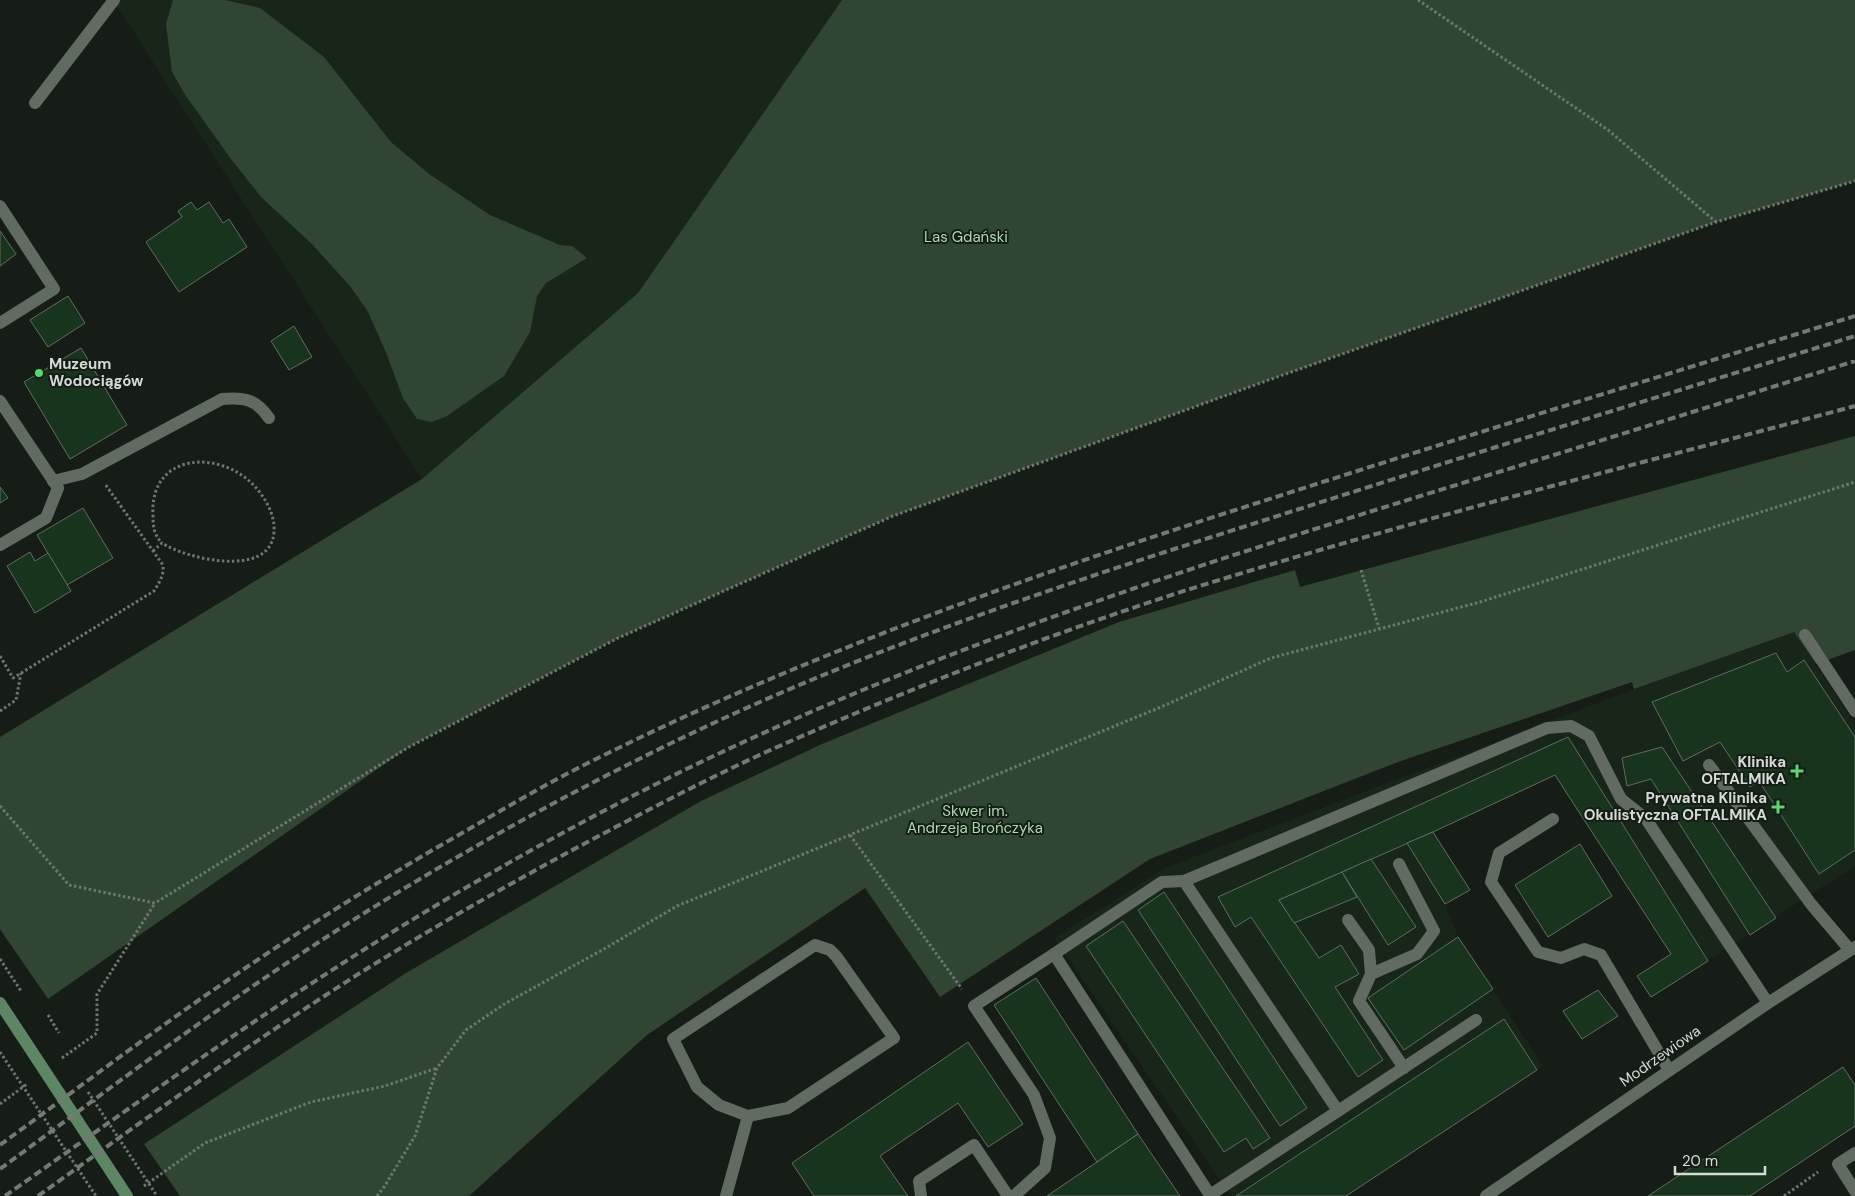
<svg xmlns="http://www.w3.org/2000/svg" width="1855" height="1196" viewBox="0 0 1855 1196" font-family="'DM Sans',sans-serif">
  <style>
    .built { fill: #182519 }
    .green { fill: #314632 }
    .building { fill: #19341c; stroke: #626c63 }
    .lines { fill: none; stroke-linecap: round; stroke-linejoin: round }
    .path { stroke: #6f7670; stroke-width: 3; stroke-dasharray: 2.5 2.5; stroke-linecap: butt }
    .service { stroke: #616b62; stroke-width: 12 }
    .tertiary { stroke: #616b62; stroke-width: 12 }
    .secondary { stroke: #5e8664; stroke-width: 12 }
    .rail { stroke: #737a74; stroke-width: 4; stroke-dasharray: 8 4; stroke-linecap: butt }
    .poi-dot { fill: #5bd56e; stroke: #151d16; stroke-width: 2 }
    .labels { text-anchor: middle; stroke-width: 4; stroke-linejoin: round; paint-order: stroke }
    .park-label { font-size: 15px; fill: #a9dcad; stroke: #151d16 }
    .poi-label { font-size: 15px; font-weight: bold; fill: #d5dbd5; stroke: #151d16; text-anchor: end }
    .street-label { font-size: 15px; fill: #d5dbd5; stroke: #151d16 }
  </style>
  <rect width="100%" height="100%" fill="#151d16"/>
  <g class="built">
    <path d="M 113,0 L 842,0 L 638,293 L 422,479 Z"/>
    <path d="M 1794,632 L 1855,724 L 1855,866 L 1651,997 L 1637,976 L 1671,954 L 1555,775 L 1408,843 L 1445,904 L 1458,937 L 1543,1066 L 1346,1196 L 1231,1196 L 1054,938 L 1167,867 L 1634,689 Z"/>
  </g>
  <g class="green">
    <path d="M 173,0 L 225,0 L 260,8 L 324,57 L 391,142 L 429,174 L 490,215 L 560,245 L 572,246 L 587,258 L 546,283 L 537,296 L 530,332 L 504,376 L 447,416 L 432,422 L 417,419 L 403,398 L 385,350 L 367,310 L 350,286 L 311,243 L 262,198 L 231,159 L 186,96 L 172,72 L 166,24 Z"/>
    <path d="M 842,0 L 1855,0 L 1855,181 L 1716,222 L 1266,381 L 893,516 L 618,638 L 409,747 L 48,999 L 0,929 L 0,737 L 422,479 L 638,293 Z"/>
    <path d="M 1855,436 L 1855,650 L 1816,664 L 1794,632 L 1634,689 L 1632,682 L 1398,762 L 1150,859 L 940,997 L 865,888 L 647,1035 L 469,1196 L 180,1196 L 144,1144 L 406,973 L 701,801 L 822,744 L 1119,622 L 1295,570 L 1300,587 Z"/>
  </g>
  <g class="building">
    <path d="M 191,202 L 197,210 L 209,202 L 223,223 L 229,219 L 247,247 L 179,292 L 146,242 L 182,217 L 178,211 Z"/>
    <path d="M 0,231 L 16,254 L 0,266 Z"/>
    <path d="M 68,296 L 85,323 L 48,347 L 30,320 Z"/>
    <path d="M 294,326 L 312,357 L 289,370 L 271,341 Z"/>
    <path d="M 81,348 L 127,425 L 70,459 L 24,382 Z"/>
    <path d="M 0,487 L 8,498 L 0,503 Z"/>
    <path d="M 83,508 L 113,558 L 67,585 L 37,535 Z"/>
    <path d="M 30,552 L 35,561 L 48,553 L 71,591 L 35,613 L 7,566 Z"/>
    <path d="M 1776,653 L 1787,672 L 1804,660 L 1855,737 L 1855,850 L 1819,874 L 1759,781 L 1750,787 L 1720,742 L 1683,761 L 1652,702 Z"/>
    <path d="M 1568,737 L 1708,961 L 1651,997 L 1637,976 L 1671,954 L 1555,775 L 1433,832 L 1279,900 L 1319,958 L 1341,945 L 1359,974 L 1335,987 L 1383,1060 L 1358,1077 L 1251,917 L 1235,927 L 1218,897 Z"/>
    <path d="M 1662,747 L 1776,918 L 1750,935 L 1651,779 L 1627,786 L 1622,758 Z"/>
    <path d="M 1433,832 L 1470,890 L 1445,904 L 1407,843 Z"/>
    <path d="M 1580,844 L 1612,896 L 1548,937 L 1515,885 Z"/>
    <path d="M 1371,859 L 1416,927 L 1388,945 L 1342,872 Z"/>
    <path d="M 1342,872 L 1357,897 L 1294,923 L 1279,900 Z"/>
    <path d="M 1164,892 L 1307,1108 L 1280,1126 L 1138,910 Z"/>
    <path d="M 1123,921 L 1270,1138 L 1253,1149 L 1246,1138 L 1224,1152 L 1086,946 Z"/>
    <path d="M 1458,937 L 1493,989 L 1404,1050 L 1368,998 Z"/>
    <path d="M 1036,978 L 1138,1134 L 1097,1162 L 994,1005 Z"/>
    <path d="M 1598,990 L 1618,1016 L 1582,1039 L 1563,1011 Z"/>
    <path d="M 1504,1019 L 1537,1070 L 1346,1196 L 1236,1196 Z"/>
    <path d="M 968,1042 L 1023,1124 L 988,1147 L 958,1103 L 880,1156 L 908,1196 L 814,1196 L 792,1163 Z"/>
    <path d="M 1843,1067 L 1855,1085 L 1855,1126 L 1750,1196 L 1648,1196 Z"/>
    <path d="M 1138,1134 L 1180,1196 L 1047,1196 L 1097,1162 Z"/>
  </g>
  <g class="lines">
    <g class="path">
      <path d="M 1418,0 L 1608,130 L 1716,222"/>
      <path d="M 153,551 L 162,543 C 186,559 271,579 274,532 C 275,518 269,505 261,494 C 229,448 149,449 153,515 C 153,527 154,535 162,543"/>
      <path d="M 1361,570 L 1379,628"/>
      <path d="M 0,656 L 13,678 L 154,591 C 159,583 164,576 163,565 L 105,484"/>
      <path d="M 0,711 L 16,700 L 21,673"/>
      <path d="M 0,806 L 69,885 L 155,903 L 409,747 L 618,638 L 893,516 L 1266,381 L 1716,222 L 1855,181"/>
      <path d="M 850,835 L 962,989"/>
      <path d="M 0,959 L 21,991"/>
      <path d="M 48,1015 L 59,1033"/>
      <path d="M 0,1052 L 96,1196"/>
      <path d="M 62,1058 L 97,1033 L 97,994 L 155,903"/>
      <path d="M 88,1092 L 157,1196"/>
      <path d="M 0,1104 L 27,1084"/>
      <path d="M 144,1186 L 205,1143 L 311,1102 L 385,1086 L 437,1068"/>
      <path d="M 377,1196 L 384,1187 L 415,1136 L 437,1068 L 466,1030 L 506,1003 L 604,949 L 677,906 L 1161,707 L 1271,658 L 1480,602 L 1855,482"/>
      <path d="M 1784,1196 L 1818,1172"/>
    </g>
    <g class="service">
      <path d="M 35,103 L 114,0"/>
      <path d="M 0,206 L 54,289 L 0,323"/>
      <path d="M 0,401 L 58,488 L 46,518 L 0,545"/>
      <path d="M 53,481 L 82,474 L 222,399 C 244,397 256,399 269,418"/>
      <path d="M 1805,635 L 1855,711"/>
      <path d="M 1709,765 L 1811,904 L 1850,950"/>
      <path d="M 1553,819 L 1499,853 L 1491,882 L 1538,952 L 1561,958 L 1584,949 L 1601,955 L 1669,1070"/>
      <path d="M 1399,864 L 1434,931 L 1417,954 L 1371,974 L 1359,1001 L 1404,1068"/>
      <path d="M 1184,881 L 1162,882 L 1054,954 L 1210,1195"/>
      <path d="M 1348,920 L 1369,950 L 1371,974"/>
      <path d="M 815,945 L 830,950 L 836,956 L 894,1038 L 788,1108 L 748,1116 L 719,1105 L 697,1087 L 673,1039 Z"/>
      <path d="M 1476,1020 L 1338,1111 L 1184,881 L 1547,728 L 1571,726 L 1589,736 L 1621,799 L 1646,819 L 1768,1003"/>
      <path d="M 1855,1153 L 1838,1164 L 1855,1191"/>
      <path d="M 726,1196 L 748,1116"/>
      <path d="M 921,1196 L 919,1181 L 974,1145 L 1008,1196"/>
      <path d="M 1014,1196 L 1045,1168 L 1050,1138 L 1034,1095 L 974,1006 L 1054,954"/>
      <path d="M 1211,1196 L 1210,1195 L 1338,1111"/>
    </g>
    <path class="tertiary" d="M 1486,1196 L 1768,1003 L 1855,947"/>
    <path class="secondary" d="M 0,1003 L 127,1196"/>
    <g class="rail">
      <path d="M 0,1145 C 66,1097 132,1047 199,1000 C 286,939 376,882 469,829 C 507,807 546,784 586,764 C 807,653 1040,572 1276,497 C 1468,435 1662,376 1855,316"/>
      <path d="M 0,1169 C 97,1098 193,1025 293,959 C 424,872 563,794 705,727 C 886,642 1076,580 1265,520 C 1461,457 1658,397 1855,336"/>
      <path d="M 5,1196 C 117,1117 228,1037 343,963 C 473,880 608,804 748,740 C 988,630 1241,551 1492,474 C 1613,437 1734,399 1855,361"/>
      <path d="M 38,1196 C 144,1120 250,1043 360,973 C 448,918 539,867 631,819 C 675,796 720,773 766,752 C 903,691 1044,636 1187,590 C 1407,521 1632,466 1855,406"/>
    </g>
  </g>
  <g class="poi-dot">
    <circle cx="39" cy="373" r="5"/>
    <path d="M1794.5 763.5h5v5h5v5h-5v5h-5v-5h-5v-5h5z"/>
    <path d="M1775.5 799.5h5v5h5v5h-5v5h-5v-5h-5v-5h5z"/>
  </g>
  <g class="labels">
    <g class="park-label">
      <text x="966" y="242">Las Gdański</text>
      <text x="975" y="816">Skwer im.<tspan x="975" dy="17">Andrzeja Brończyka</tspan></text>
    </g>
    <g class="poi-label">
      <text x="49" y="369" text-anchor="start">Muzeum<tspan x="49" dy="17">Wodociągów</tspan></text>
      <text x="1786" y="767">Klinika<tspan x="1786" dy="17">OFTALMIKA</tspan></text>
      <text x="1767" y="803">Prywatna Klinika<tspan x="1767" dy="17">Okulistyczna OFTALMIKA</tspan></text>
    </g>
    <g class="street-label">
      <text transform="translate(1660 1056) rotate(-35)" y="5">Modrzewiowa</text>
    </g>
  </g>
  <path d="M1675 1166v8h90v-8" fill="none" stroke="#d5dbd5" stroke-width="2.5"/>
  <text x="1682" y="1166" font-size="15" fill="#d5dbd5" stroke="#151d16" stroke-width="4" paint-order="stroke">20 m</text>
</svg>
